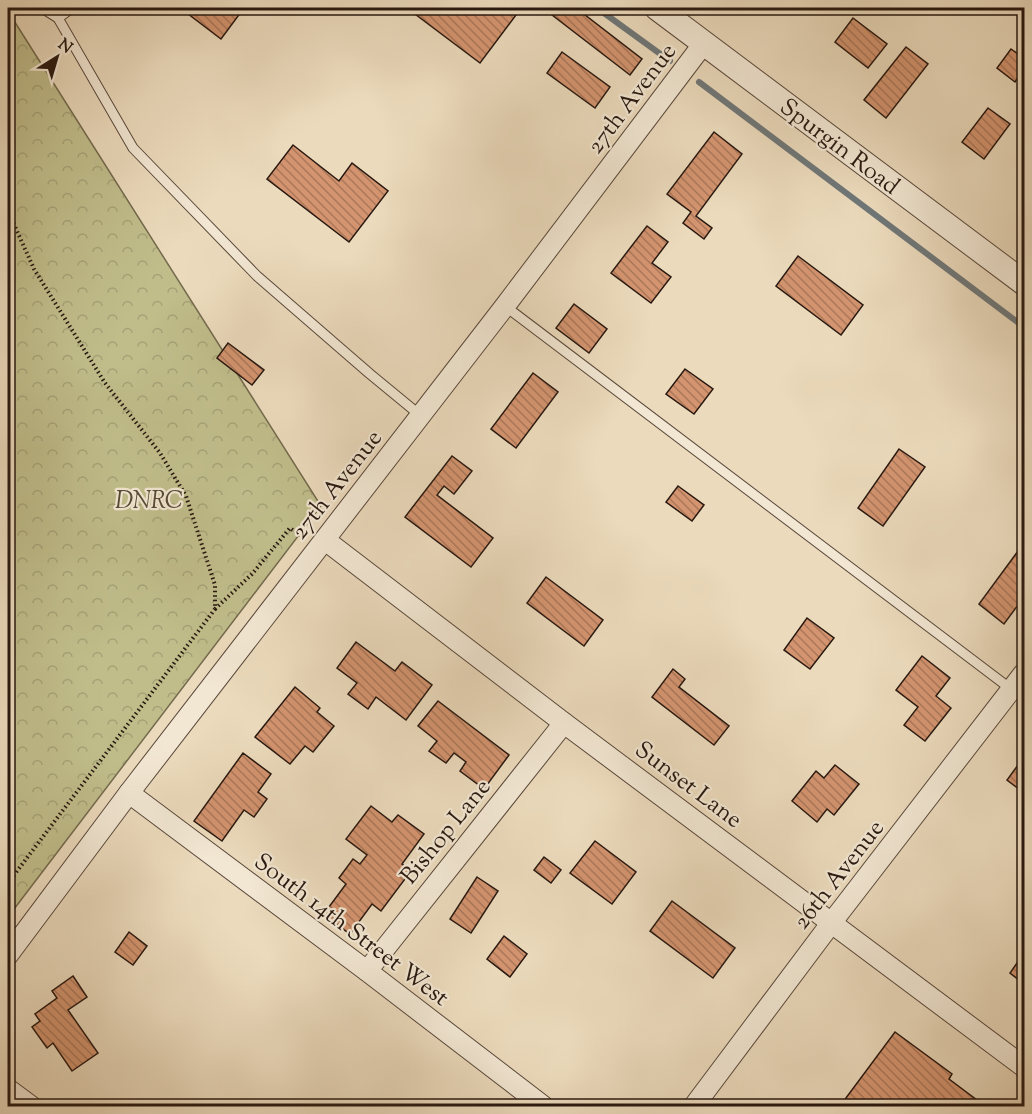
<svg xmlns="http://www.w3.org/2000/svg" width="1032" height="1114" viewBox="0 0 1032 1114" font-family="'Sorts Mill Goudy',serif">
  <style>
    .park { fill: url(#park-crowns); stroke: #746a4e; stroke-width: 1.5 }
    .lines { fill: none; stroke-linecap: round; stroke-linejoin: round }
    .stream { stroke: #6f7778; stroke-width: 6 }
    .building { fill: url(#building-back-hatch); stroke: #281810; stroke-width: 1.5 }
    .service-casing { stroke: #59483b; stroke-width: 11 }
    .minor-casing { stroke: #59483b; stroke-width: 22 }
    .tertiary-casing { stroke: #59483b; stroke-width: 26 }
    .path { stroke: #281810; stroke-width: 4; stroke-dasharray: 1.5 3; stroke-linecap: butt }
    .service { stroke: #f2e7d3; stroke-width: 9 }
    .minor { stroke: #f2e7d3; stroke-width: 20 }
    .tertiary { stroke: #f2e7d3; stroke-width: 24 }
    .labels { text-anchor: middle; stroke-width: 4.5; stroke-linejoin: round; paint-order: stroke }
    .street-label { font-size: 24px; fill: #281810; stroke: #f2e7d3 }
    .park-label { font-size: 24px; font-style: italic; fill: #564a35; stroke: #f2e7d3 }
  </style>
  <defs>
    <pattern id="park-crowns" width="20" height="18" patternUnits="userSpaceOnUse" patternTransform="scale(1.5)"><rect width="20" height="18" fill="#c0bd8b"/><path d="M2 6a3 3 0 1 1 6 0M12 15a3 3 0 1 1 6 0" fill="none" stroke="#a5a277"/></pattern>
    <pattern id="building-back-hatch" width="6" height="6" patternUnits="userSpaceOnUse" patternTransform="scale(1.5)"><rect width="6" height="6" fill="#d3946f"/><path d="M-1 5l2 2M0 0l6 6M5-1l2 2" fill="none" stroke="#ab785a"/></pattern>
  </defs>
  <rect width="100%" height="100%" fill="#ebdabc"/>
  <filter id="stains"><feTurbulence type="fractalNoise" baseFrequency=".00333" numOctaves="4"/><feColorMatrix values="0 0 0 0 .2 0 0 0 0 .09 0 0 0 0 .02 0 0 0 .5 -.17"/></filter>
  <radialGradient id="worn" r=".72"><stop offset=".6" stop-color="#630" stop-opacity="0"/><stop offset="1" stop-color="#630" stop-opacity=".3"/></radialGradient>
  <path class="park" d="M 11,16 L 321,506 L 8,917 L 8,18 Z"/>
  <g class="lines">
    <g class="stream">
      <path d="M 597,8 L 670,61"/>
      <path d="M 699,82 L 1024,327"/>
    </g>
  </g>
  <g class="building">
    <path d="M 191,8 L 244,8 L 221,39 L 187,13 Z"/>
    <path d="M 407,8 L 506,8 L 516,15 L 480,63 Z"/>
    <path d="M 543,8 L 576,8 L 642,59 L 630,75 Z"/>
    <path d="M 853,18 L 887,44 L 868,68 L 835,42 Z"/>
    <path d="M 906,47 L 928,64 L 886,118 L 864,100 Z"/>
    <path d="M 1011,49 L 1024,58 L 1024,69 L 1015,82 L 997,68 Z"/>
    <path d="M 562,52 L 610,87 L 595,108 L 547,73 Z"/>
    <path d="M 988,108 L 1010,124 L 984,159 L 962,142 Z"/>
    <path d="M 714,132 L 742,154 L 696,216 L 712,228 L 704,239 L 683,223 L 691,212 L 667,194 Z"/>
    <path d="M 293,145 L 339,181 L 352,163 L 388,191 L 349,242 L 267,179 Z"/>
    <path d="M 647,226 L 668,242 L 652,263 L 671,277 L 651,303 L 611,273 Z"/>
    <path d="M 798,256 L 863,305 L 841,335 L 776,286 Z"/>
    <path d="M 574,304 L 607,329 L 589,353 L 556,328 Z"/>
    <path d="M 228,343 L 264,370 L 252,385 L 217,358 Z"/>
    <path d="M 685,369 L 713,389 L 694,414 L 666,394 Z"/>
    <path d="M 533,373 L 558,392 L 516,448 L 491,429 Z"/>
    <path d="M 899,449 L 925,467 L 883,526 L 858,508 Z"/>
    <path d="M 452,456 L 472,471 L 454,494 L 444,486 L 437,495 L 493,538 L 471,567 L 405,517 Z"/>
    <path d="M 678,486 L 704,505 L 692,521 L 666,502 Z"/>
    <path d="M 1024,543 L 1024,597 L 1004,624 L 979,604 Z"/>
    <path d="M 546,577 L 603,620 L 584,646 L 527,603 Z"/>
    <path d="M 807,618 L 834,638 L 810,669 L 784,650 Z"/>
    <path d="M 356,642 L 395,671 L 402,662 L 432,685 L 406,720 L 376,697 L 368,709 L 348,694 L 357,683 L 337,668 Z"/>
    <path d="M 922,656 L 950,678 L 936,696 L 951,708 L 925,741 L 904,725 L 918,707 L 896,690 Z"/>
    <path d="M 673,669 L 685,679 L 679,687 L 729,726 L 714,745 L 652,697 Z"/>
    <path d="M 295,687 L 320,708 L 317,712 L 334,726 L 313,752 L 305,746 L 290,764 L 255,737 Z"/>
    <path d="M 438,701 L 509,755 L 484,789 L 460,771 L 466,762 L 454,753 L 446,763 L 429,751 L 437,741 L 418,726 Z"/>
    <path d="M 243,753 L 271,774 L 258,792 L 267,799 L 254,817 L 244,810 L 222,841 L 194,821 Z"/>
    <path d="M 1024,757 L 1024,793 L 1007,780 Z"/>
    <path d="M 835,765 L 859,784 L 834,815 L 827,809 L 817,822 L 792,801 L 816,771 L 824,778 Z"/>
    <path d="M 371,806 L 392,822 L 398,815 L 424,834 L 402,864 L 411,871 L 381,911 L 372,904 L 350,934 L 323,915 L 346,884 L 339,878 L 353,859 L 360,864 L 367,855 L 346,839 Z"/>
    <path d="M 595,841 L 636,872 L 612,904 L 570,873 Z"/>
    <path d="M 544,857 L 561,870 L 551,883 L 534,870 Z"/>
    <path d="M 477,877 L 498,891 L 471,933 L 450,919 Z"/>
    <path d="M 672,901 L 735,948 L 713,978 L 650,931 Z"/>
    <path d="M 129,932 L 147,946 L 133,965 L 115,952 Z"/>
    <path d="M 504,936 L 527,954 L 510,977 L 487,959 Z"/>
    <path d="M 1024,953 L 1024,984 L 1010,973 Z"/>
    <path d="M 73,976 L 87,997 L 68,1010 L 98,1053 L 72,1071 L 53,1043 L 47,1048 L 32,1027 L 40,1021 L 35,1014 L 57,998 L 52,991 Z"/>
    <path d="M 895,1032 L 952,1074 L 949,1079 L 985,1106 L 840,1106 Z"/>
  </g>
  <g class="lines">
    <defs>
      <g id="service">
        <path d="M 42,8 L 58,18 L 133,148 L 257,276 L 370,374 L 421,416"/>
        <path d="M 58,18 L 72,8"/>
        <path d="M 505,306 L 1024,699"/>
      </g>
      <g id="minor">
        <path d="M 325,540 L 564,723 L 1024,1067"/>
        <path d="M 129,793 L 367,971 L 543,1106"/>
        <path d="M 8,955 L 129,793 L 505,306 L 704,43"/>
        <path d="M 367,971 L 564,723"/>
        <path d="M 8,1089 L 31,1106"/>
        <path d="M 694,1106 L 832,922 L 1024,673"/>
      </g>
      <path id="tertiary" d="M 657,8 L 1024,283"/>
    </defs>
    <use href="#service" class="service-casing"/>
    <use href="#minor" class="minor-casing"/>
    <use href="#tertiary" class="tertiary-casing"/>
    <g class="path">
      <path d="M 8,211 L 34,269 L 105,383 L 160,453 L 186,496 L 215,585 L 215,609 L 8,883"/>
      <path d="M 215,609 L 252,574 L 290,528 L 303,537"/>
    </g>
    <use href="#service" class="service"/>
    <use href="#minor" class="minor"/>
    <use href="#tertiary" class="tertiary"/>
  </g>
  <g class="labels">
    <g class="street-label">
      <text transform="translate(631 98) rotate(-53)" y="8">27th Avenue</text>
      <text transform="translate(840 146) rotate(37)" y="8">Spurgin Road</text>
      <text transform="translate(336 484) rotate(-52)" y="8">27th Avenue</text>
      <text transform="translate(689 784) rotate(37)" y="8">Sunset Lane</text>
      <text transform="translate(445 831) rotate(-51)" y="8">Bishop Lane</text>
      <text transform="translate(838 874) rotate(-52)" y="8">26th Avenue</text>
      <text transform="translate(352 929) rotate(37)" y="8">South 14th Street West</text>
    </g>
    <g class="park-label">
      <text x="149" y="508">DNRC</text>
    </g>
  </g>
  <rect width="1032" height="1114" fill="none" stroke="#ebdabc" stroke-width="30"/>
  <rect x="9" y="9" width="1014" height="1096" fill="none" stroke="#281810" stroke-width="3"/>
  <rect x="15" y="15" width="1002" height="1084" fill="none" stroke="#281810" stroke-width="1.5"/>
  <g transform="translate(57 57) rotate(37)" stroke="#f2e7d3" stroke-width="4.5" paint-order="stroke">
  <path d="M0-4.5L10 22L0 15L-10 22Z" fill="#281810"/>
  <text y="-9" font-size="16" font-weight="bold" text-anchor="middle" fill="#281810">N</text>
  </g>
  <rect width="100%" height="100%" filter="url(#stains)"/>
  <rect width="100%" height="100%" fill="url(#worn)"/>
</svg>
